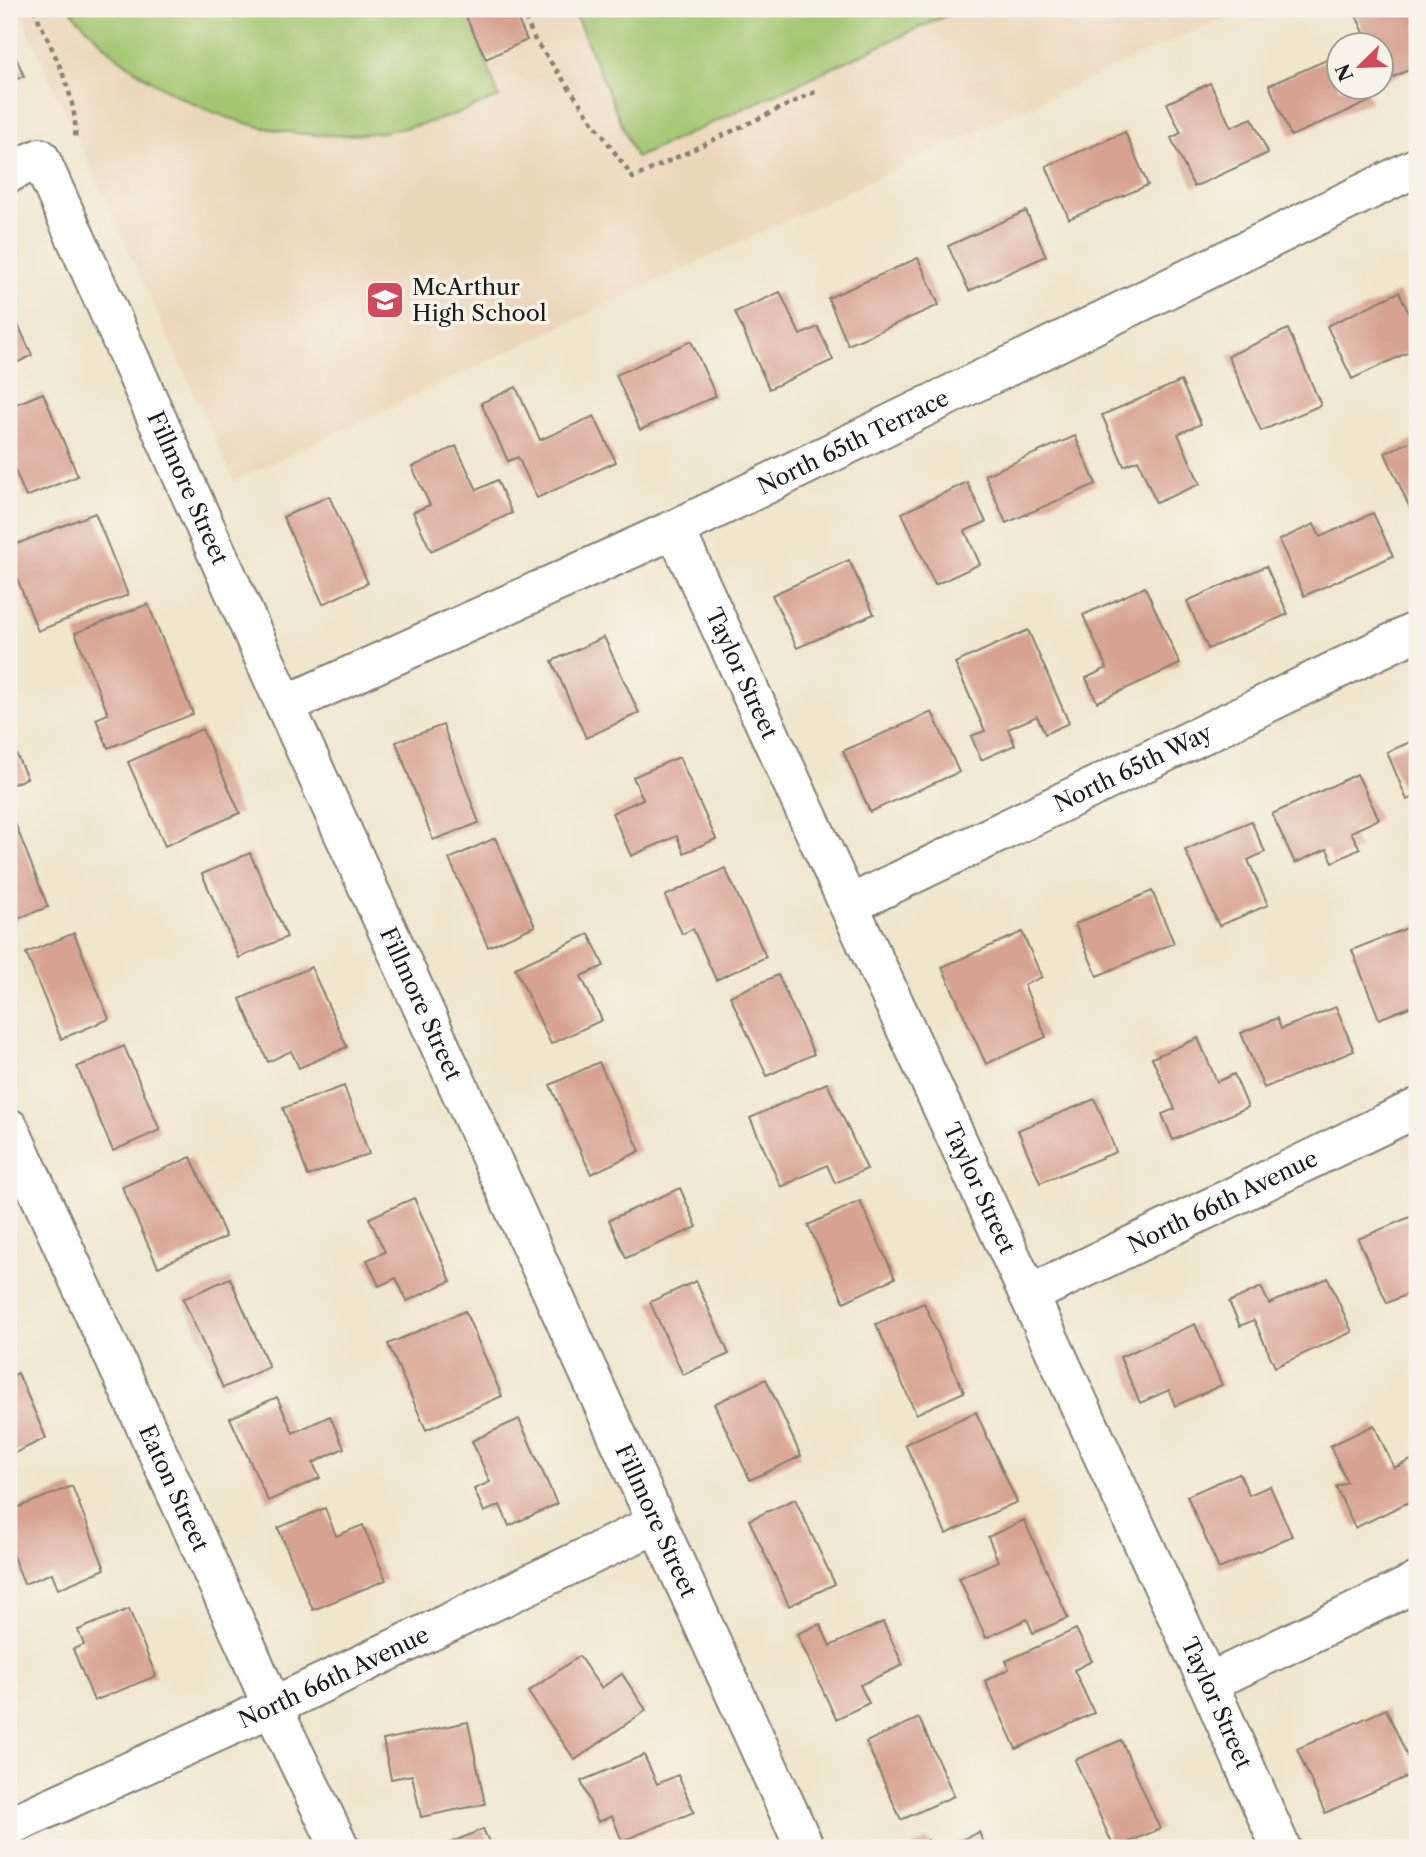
<svg xmlns="http://www.w3.org/2000/svg" width="1426" height="1857" viewBox="0 0 1426 1857" font-family="'Libre Caslon Text',serif">
  <style>
    .built { fill: #edd7bb }
    .green { fill: #a3c670; stroke: #607146; stroke-width: 2 }
    .building { fill: #d7a291 }
    .lines { fill: none; stroke-linecap: round; stroke-linejoin: round }
    .minor-casing { stroke: #868174; stroke-width: 42 }
    .path { stroke: #868174; stroke-width: 4.5; stroke-dasharray: 5 5; stroke-linecap: butt }
    .minor { stroke: #fff; stroke-width: 38 }
    .labels { text-anchor: middle; stroke-width: 7; stroke-linejoin: round; paint-order: stroke }
    .poi-label { font-size: 23px; fill: #1c1c1c; stroke: #f7f3e8; text-anchor: start }
    .street-label { font-size: 23px; fill: #1c1c1c; stroke: #f7f3e8 }
  </style>
  <rect width="100%" height="100%" fill="#f7f3e8"/>
  <filter id="ink" filterUnits="userSpaceOnUse"><feTurbulence type="fractalNoise" baseFrequency=".0143" numOctaves="2"/><feDisplacementMap in="SourceGraphic" scale="14" xChannelSelector="R" yChannelSelector="G"/><feConvolveMatrix kernelMatrix="1 2 1 2 8 2 1 2 1" color-interpolation-filters="sRGB"/></filter>
  <filter id="wash" filterUnits="userSpaceOnUse"><feTurbulence type="fractalNoise" baseFrequency=".00686" numOctaves="4" result="noise"/><feDisplacementMap in="SourceGraphic" scale="28" xChannelSelector="R" yChannelSelector="G"/><feGaussianBlur stdDeviation="1.57" result="paint"/><feColorMatrix in="noise" values="0 0 0 0 0 0 0 0 0 0 0 0 0 0 0 0 0 1.4 0 .05"/><feComposite in="paint" operator="in"/></filter>
  <g filter="url(#wash)">
    <rect width="100%" height="100%" fill="#efe6cc"/>
    <path class="built" d="M 18,9 L 1243,9 L 1001,119 L 234,481 Z"/>
    <g class="green">
      <path d="M 71,9 L 467,9 L 499,97 C 481,104 463,112 444,118 C 329,153 225,135 128,65 C 109,52 93,33 77,18 Z"/>
      <path d="M 573,9 L 960,9 L 636,158 Z"/>
    </g>
    <g id="blocks">
      <g class="building">
        <path d="M 467,9 L 513,9 L 527,40 L 486,59 L 463,11 Z"/>
        <path d="M 1358,9 L 1417,9 L 1417,66 L 1387,80 L 1380,67 L 1380,46 L 1370,46 L 1354,11 Z"/>
        <path d="M 9,42 L 24,76 L 9,82 Z"/>
        <path d="M 1338,55 L 1338,88 L 1365,88 L 1371,101 L 1291,136 L 1269,85 Z"/>
        <path d="M 1210,83 L 1231,127 L 1252,118 L 1268,153 L 1194,187 L 1171,138 L 1181,133 L 1167,103 Z"/>
        <path d="M 1125,132 L 1148,185 L 1069,219 L 1046,166 Z"/>
        <path d="M 1026,211 L 1046,256 L 969,291 L 948,246 Z"/>
        <path d="M 918,258 L 939,305 L 848,345 L 828,298 Z"/>
        <path d="M 780,292 L 800,335 L 818,327 L 833,360 L 769,389 L 735,312 Z"/>
        <path d="M 1399,292 L 1417,331 L 1417,348 L 1352,379 L 1327,326 Z"/>
        <path d="M 9,305 L 32,355 L 9,367 Z"/>
        <path d="M 1288,329 L 1321,405 L 1261,431 L 1228,356 Z"/>
        <path d="M 691,341 L 716,396 L 640,430 L 616,375 Z"/>
        <path d="M 1181,381 L 1201,424 L 1178,434 L 1200,484 L 1156,503 L 1138,460 L 1124,466 L 1102,415 Z"/>
        <path d="M 516,387 L 540,440 L 594,416 L 616,462 L 537,498 L 518,457 L 508,461 L 481,403 Z"/>
        <path d="M 43,393 L 78,476 L 26,497 L 9,456 L 9,407 Z"/>
        <path d="M 1075,436 L 1096,484 L 1006,523 L 985,475 Z"/>
        <path d="M 1417,438 L 1417,524 L 1385,453 Z"/>
        <path d="M 456,446 L 477,490 L 497,480 L 512,513 L 431,551 L 413,512 L 430,505 L 412,467 Z"/>
        <path d="M 967,482 L 986,522 L 965,531 L 980,564 L 935,585 L 902,513 Z"/>
        <path d="M 329,496 L 368,583 L 323,604 L 283,517 Z"/>
        <path d="M 95,513 L 128,595 L 38,631 L 9,558 L 9,547 Z"/>
        <path d="M 1373,513 L 1393,556 L 1304,596 L 1279,540 L 1314,524 L 1320,537 Z"/>
        <path d="M 849,560 L 874,614 L 797,648 L 772,595 Z"/>
        <path d="M 1266,566 L 1288,614 L 1208,649 L 1187,601 Z"/>
        <path d="M 1145,587 L 1180,664 L 1097,702 L 1086,678 L 1107,668 L 1083,615 Z"/>
        <path d="M 148,604 L 193,714 L 108,748 L 96,719 L 108,714 L 75,633 Z"/>
        <path d="M 1028,630 L 1069,723 L 1045,734 L 1037,716 L 1008,729 L 1015,745 L 981,760 L 971,736 L 985,731 L 955,663 Z"/>
        <path d="M 604,637 L 639,713 L 586,738 L 552,661 Z"/>
        <path d="M 932,712 L 959,772 L 870,812 L 843,751 Z"/>
        <path d="M 443,725 L 479,823 L 433,840 L 396,742 Z"/>
        <path d="M 202,729 L 240,813 L 165,846 L 128,762 Z"/>
        <path d="M 9,738 L 27,778 L 9,786 Z"/>
        <path d="M 1417,739 L 1417,796 L 1407,800 L 1387,752 Z"/>
        <path d="M 679,757 L 716,839 L 684,853 L 677,836 L 631,856 L 612,813 L 643,799 L 633,777 Z"/>
        <path d="M 1357,774 L 1379,819 L 1351,832 L 1360,849 L 1333,862 L 1327,849 L 1295,863 L 1272,814 Z"/>
        <path d="M 1251,821 L 1265,852 L 1248,860 L 1268,905 L 1219,926 L 1185,850 Z"/>
        <path d="M 15,823 L 48,907 L 9,922 L 9,825 Z"/>
        <path d="M 495,838 L 535,926 L 488,947 L 449,859 Z"/>
        <path d="M 250,853 L 287,937 L 239,958 L 202,874 Z"/>
        <path d="M 725,868 L 766,957 L 716,980 L 693,929 L 682,934 L 665,896 Z"/>
        <path d="M 1152,891 L 1174,943 L 1097,976 L 1075,924 Z"/>
        <path d="M 1417,924 L 1417,1004 L 1379,1019 L 1352,950 Z"/>
        <path d="M 1022,932 L 1042,977 L 1024,985 L 1046,1037 L 986,1064 L 942,967 Z"/>
        <path d="M 74,933 L 109,1019 L 61,1039 L 26,953 Z"/>
        <path d="M 589,934 L 604,966 L 581,976 L 602,1020 L 551,1044 L 515,968 Z"/>
        <path d="M 311,967 L 347,1047 L 299,1068 L 291,1051 L 268,1062 L 240,999 Z"/>
        <path d="M 778,975 L 814,1054 L 767,1076 L 730,996 Z"/>
        <path d="M 1336,1007 L 1354,1051 L 1264,1088 L 1241,1033 L 1277,1018 L 1281,1029 Z"/>
        <path d="M 1198,1038 L 1217,1082 L 1234,1074 L 1248,1107 L 1173,1140 L 1162,1114 L 1175,1109 L 1152,1058 Z"/>
        <path d="M 124,1046 L 160,1130 L 113,1151 L 77,1067 Z"/>
        <path d="M 599,1062 L 640,1151 L 591,1174 L 550,1085 Z"/>
        <path d="M 827,1083 L 867,1169 L 835,1183 L 827,1165 L 781,1187 L 750,1118 Z"/>
        <path d="M 344,1086 L 369,1154 L 308,1176 L 283,1108 Z"/>
        <path d="M 1095,1099 L 1116,1152 L 1040,1183 L 1018,1130 Z"/>
        <path d="M 191,1157 L 226,1237 L 158,1267 L 122,1187 Z"/>
        <path d="M 680,1188 L 697,1227 L 626,1258 L 609,1220 Z"/>
        <path d="M 414,1198 L 451,1281 L 407,1301 L 396,1278 L 379,1286 L 367,1260 L 385,1252 L 369,1218 Z"/>
        <path d="M 860,1201 L 895,1278 L 844,1302 L 808,1225 Z"/>
        <path d="M 1417,1214 L 1417,1290 L 1387,1303 L 1358,1239 Z"/>
        <path d="M 230,1278 L 269,1367 L 223,1388 L 183,1299 Z"/>
        <path d="M 1328,1278 L 1352,1332 L 1275,1367 L 1254,1320 L 1240,1326 L 1229,1302 L 1261,1287 L 1269,1304 Z"/>
        <path d="M 696,1281 L 729,1354 L 683,1375 L 650,1302 Z"/>
        <path d="M 924,1303 L 964,1392 L 916,1414 L 876,1324 Z"/>
        <path d="M 465,1311 L 502,1396 L 426,1430 L 388,1344 Z"/>
        <path d="M 1195,1324 L 1222,1385 L 1175,1406 L 1169,1390 L 1140,1403 L 1120,1357 Z"/>
        <path d="M 18,1373 L 46,1438 L 9,1456 L 9,1377 Z"/>
        <path d="M 766,1379 L 801,1456 L 750,1480 L 714,1404 Z"/>
        <path d="M 277,1397 L 293,1433 L 330,1416 L 344,1448 L 313,1463 L 320,1478 L 268,1501 L 230,1418 Z"/>
        <path d="M 976,1412 L 1017,1502 L 946,1534 L 905,1444 Z"/>
        <path d="M 519,1419 L 557,1504 L 509,1526 L 500,1505 L 484,1512 L 474,1489 L 490,1482 L 472,1441 Z"/>
        <path d="M 1374,1425 L 1394,1468 L 1411,1460 L 1417,1472 L 1417,1498 L 1355,1528 L 1336,1487 L 1347,1482 L 1330,1446 Z"/>
        <path d="M 9,1457 L 15,1472 L 9,1475 Z"/>
        <path d="M 1239,1473 L 1249,1495 L 1270,1486 L 1292,1536 L 1219,1569 L 1187,1496 Z"/>
        <path d="M 72,1486 L 105,1569 L 58,1589 L 52,1573 L 24,1584 L 9,1546 L 9,1511 Z"/>
        <path d="M 795,1499 L 835,1584 L 789,1606 L 749,1520 Z"/>
        <path d="M 325,1508 L 336,1536 L 363,1525 L 386,1580 L 313,1610 L 278,1528 Z"/>
        <path d="M 1024,1520 L 1068,1618 L 1033,1633 L 1027,1619 L 986,1638 L 959,1578 L 998,1561 L 988,1537 Z"/>
        <path d="M 129,1609 L 156,1676 L 94,1701 L 73,1649 L 84,1645 L 78,1630 Z"/>
        <path d="M 883,1622 L 903,1665 L 860,1685 L 869,1703 L 836,1719 L 797,1634 L 820,1624 L 830,1646 Z"/>
        <path d="M 1076,1629 L 1092,1661 L 1074,1670 L 1094,1713 L 1016,1749 L 985,1681 L 1009,1669 L 1006,1661 Z"/>
        <path d="M 579,1656 L 601,1688 L 622,1674 L 646,1710 L 575,1760 L 528,1692 Z"/>
        <path d="M 1386,1709 L 1415,1773 L 1325,1813 L 1297,1749 Z"/>
        <path d="M 919,1718 L 954,1796 L 901,1820 L 866,1742 Z"/>
        <path d="M 468,1722 L 485,1804 L 421,1817 L 412,1775 L 391,1779 L 383,1740 Z"/>
        <path d="M 1121,1740 L 1160,1829 L 1114,1848 L 1075,1760 Z"/>
        <path d="M 644,1755 L 657,1784 L 678,1775 L 694,1812 L 622,1841 L 612,1816 L 598,1822 L 581,1781 Z"/>
        <path d="M 483,1829 L 492,1848 L 438,1848 Z"/>
        <path d="M 979,1832 L 986,1848 L 944,1848 Z"/>
        <path d="M 928,1840 L 932,1848 L 910,1848 Z"/>
      </g>
    </g>
  </g>
  <g filter="url(#ink)">
    <use href="#blocks" fill-opacity="0" stroke="#868174" stroke-width="2"/>
    <g class="lines">
      <defs>
        <g id="minor">
          <path id="s1" d="M 9,173 L 40,158 L 285,705 L 805,1848"/>
          <path id="s2" d="M 675,529 L 1208,1683 L 1281,1848"/>
          <path id="s3" d="M 285,705 L 675,529 L 1417,167"/>
          <path id="s4" d="M 849,905 L 1417,631"/>
          <path id="s5" d="M 9,1128 L 248,1650 L 272,1707 L 340,1848"/>
          <path id="s6" d="M 1029,1295 L 1417,1108"/>
          <path d="M 1208,1683 L 1417,1582"/>
          <path id="s7" d="M 9,1826 L 272,1707 L 656,1524"/>
        </g>
      </defs>
      <use href="#minor" class="minor-casing"/>
      <g class="path">
        <path d="M 34,9 C 51,49 79,96 75,140"/>
        <path d="M 521,9 L 535,40 L 633,178 L 819,90"/>
      </g>
      <use href="#minor" class="minor"/>
    </g>
  </g>
  <defs>
    <symbol id="school-square" viewBox="-11 -11 22 22"><rect x="-9" y="-9" width="18" height="18" rx="4" fill="#d1495b" stroke="#f7f3e8"/><path d="M0-5L7-2L0 1L-7-2ZM-4 1L0 2.5L4 1V4Q0 6-4 4Z" fill="#fff"/></symbol>
  </defs>
  <g fill-rule="evenodd">
    <use href="#school-square" x="363" y="278" width="44" height="44"/>
  </g>
  <g class="labels">
    <g class="poi-label">
      <text x="412" y="295">McArthur<tspan x="412" dy="26">High School</tspan></text>
    </g>
    <g class="street-label">
      <text dy="8" stroke="none"><textPath href="#s3" startOffset="626">North 65th Terrace</textPath></text>
      <text dy="8" stroke="none"><textPath href="#s1" startOffset="396">Fillmore Street</textPath></text>
      <text dy="8" stroke="none"><textPath href="#s2" startOffset="159">Taylor Street</textPath></text>
      <text dy="8" stroke="none"><textPath href="#s4" startOffset="315">North 65th Way</textPath></text>
      <text dy="8" stroke="none"><textPath href="#s1" startOffset="962">Fillmore Street</textPath></text>
      <text dy="8" stroke="none"><textPath href="#s2" startOffset="726">Taylor Street</textPath></text>
      <text dy="8" stroke="none"><textPath href="#s6" startOffset="215">North 66th Avenue</textPath></text>
      <text dy="8" stroke="none"><textPath href="#s5" startOffset="396">Eaton Street</textPath></text>
      <text dy="8" stroke="none"><textPath href="#s1" startOffset="1530">Fillmore Street</textPath></text>
      <text dy="8" stroke="none"><textPath href="#s7" startOffset="357">North 66th Avenue</textPath></text>
      <text dy="8" stroke="none"><textPath href="#s2" startOffset="1293">Taylor Street</textPath></text>
    </g>
  </g>
  <rect width="1426" height="1857" fill="none" stroke="#f7f3e8" stroke-width="35"/>
  <g transform="translate(1360 66) rotate(247)"><circle r="33" fill="#f7f3e8" stroke="#9f9d96" stroke-width="2"/>
  <path d="M0-5L12 26L0 18L-12 26Z" fill="#d1495b"/>
  <text y="-10" font-size="19" font-weight="bold" text-anchor="middle" fill="#1c1c1c">N</text>
  </g>
</svg>
